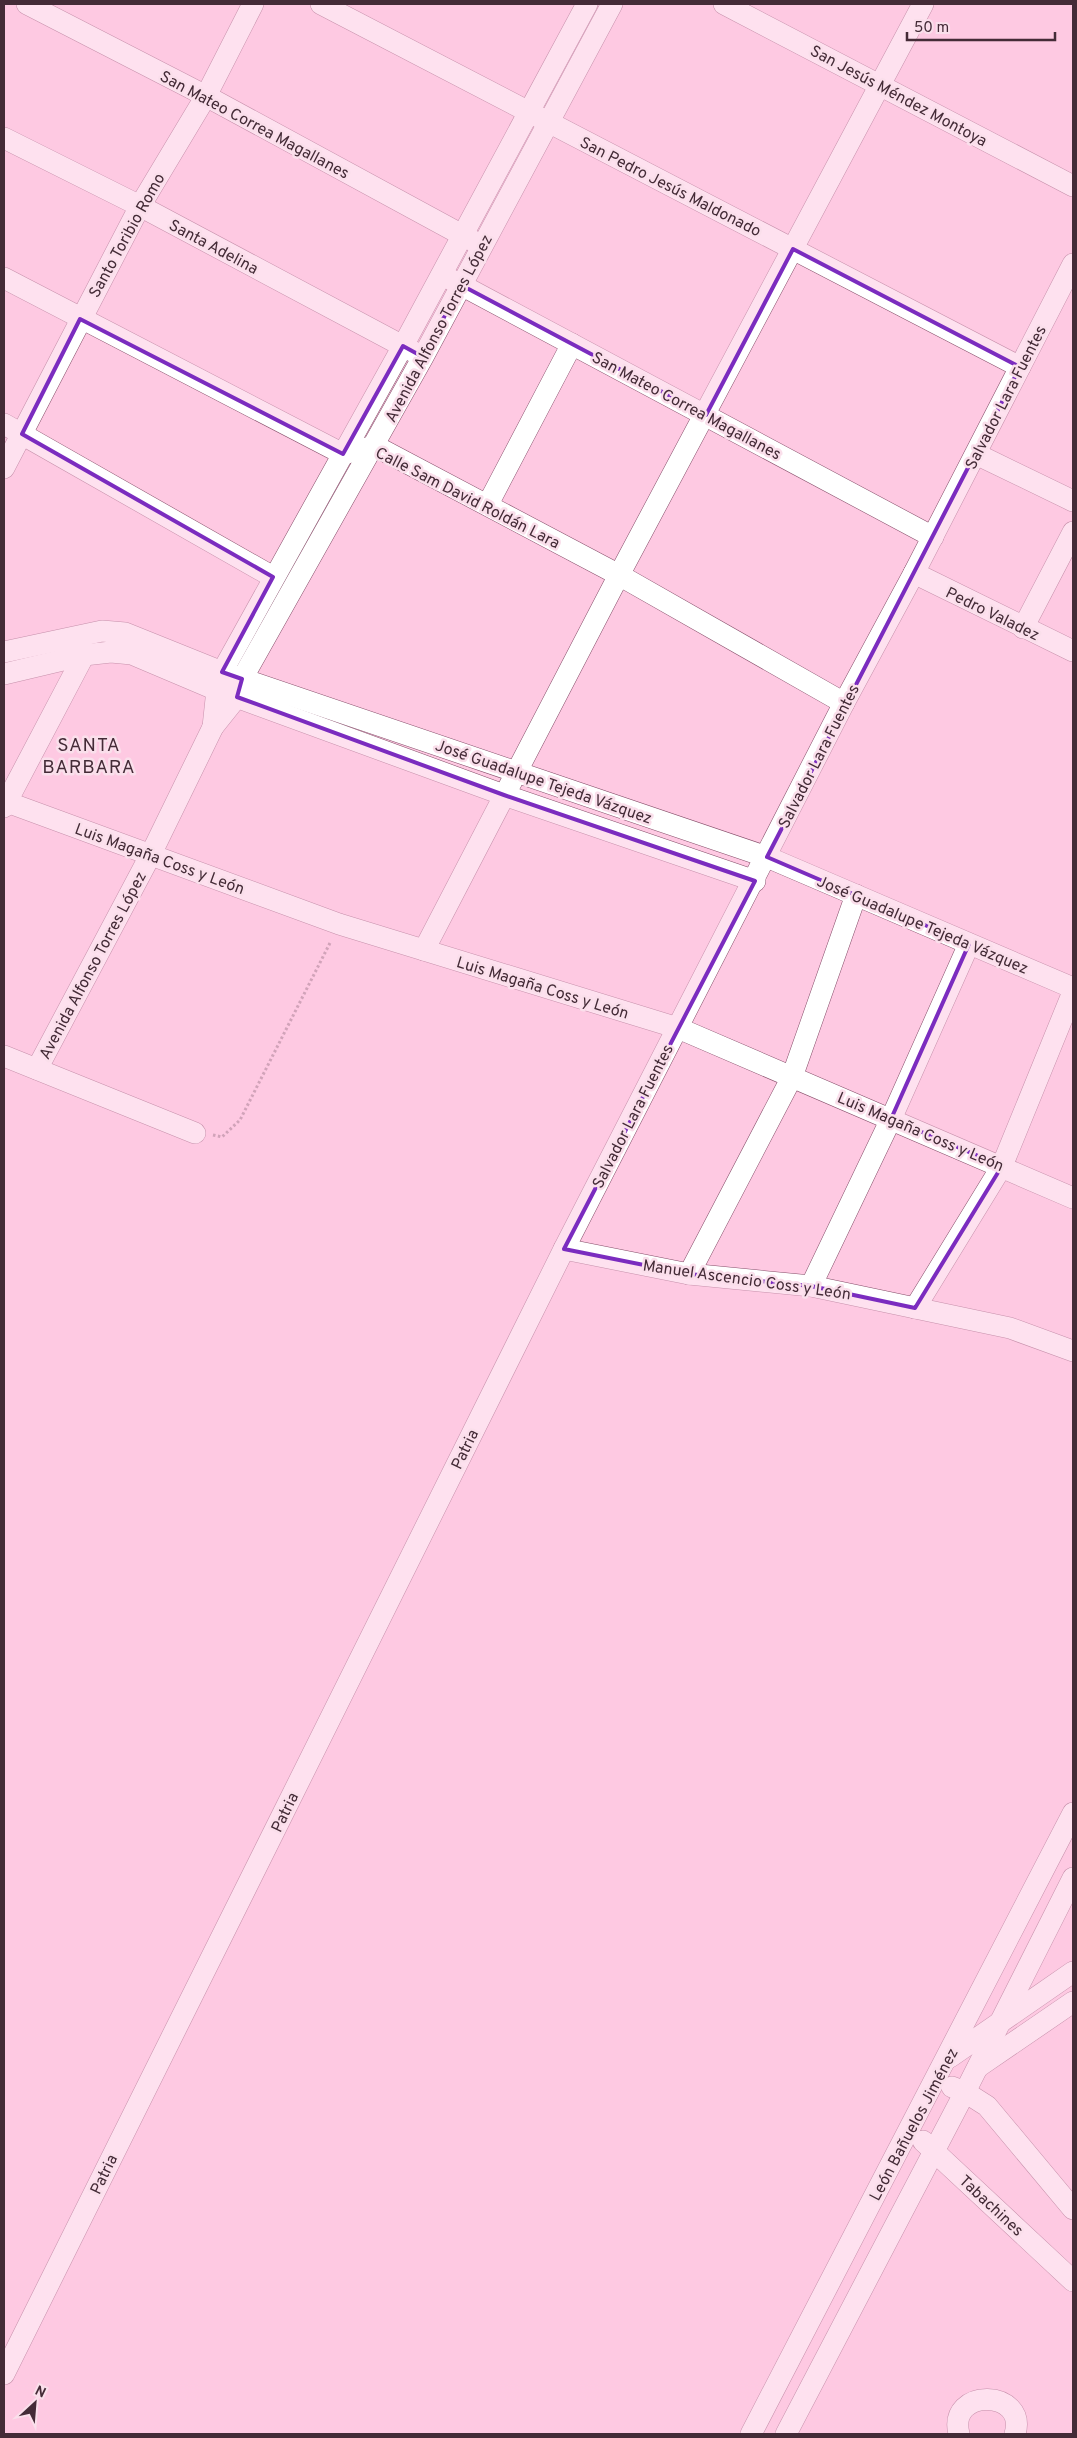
<svg xmlns="http://www.w3.org/2000/svg" width="1077" height="2438" viewBox="0 0 1077 2438" font-family="Overpass,sans-serif">
  <style>
    .lines { fill: none; stroke-linecap: round; stroke-linejoin: round }
    .minor-casing { stroke: #864e6a; stroke-width: 22 }
    .path { stroke: #9b7587; stroke-width: 3; stroke-dasharray: 2.5 2.5; stroke-linecap: butt }
    .minor { stroke: #fff; stroke-width: 21 }
    .marked { fill: none; stroke: #7b2cbf; stroke-width: 4; stroke-linejoin: round }
    .labels { text-anchor: middle; stroke-width: 5; stroke-linejoin: round; paint-order: stroke }
    .street-label { font-size: 16px; fill: #442b37; stroke: #fadfeb }
    .quarter-label { font-size: 19px; letter-spacing: 1px; fill: #442b37; stroke: #fadfeb }
  </style>
  <rect width="100%" height="100%" fill="#fec9e2"/>
  <g class="lines">
    <defs>
      <g id="minor">
        <path d="M 27,4 L 206,96 L 475,242"/>
        <path d="M 321,4 L 1020,367"/>
        <path d="M 724,4 L 1073,186"/>
        <path d="M 4,138 L 140,206 L 414,352"/>
        <path d="M 4,278 L 343,454 L 375,446 L 619,575 L 844,703"/>
        <path d="M 450,279 L 933,537"/>
        <path d="M 4,424 L 273,577"/>
        <path d="M 976,454 L 1073,501"/>
        <path d="M 4,468 L 140,206 L 206,96 L 253,4"/>
        <path d="M 488,504 L 572,344"/>
        <path d="M 914,573 L 1073,651"/>
        <path d="M 1023,628 L 1073,532"/>
        <path d="M 4,652 L 102,631 L 125,633 L 222,672 L 767,857 L 1073,988"/>
        <path d="M 4,674 L 84,655 L 111,652 L 132,654 L 217,690 L 504,795 L 755,881"/>
        <path d="M 213,727 L 217,690 L 222,672 L 403,346 L 587,4"/>
        <path d="M 4,801 L 339,924 L 678,1028 L 1073,1198"/>
        <path d="M 4,807 L 84,655"/>
        <path d="M 424,950 L 619,575 L 923,4"/>
        <path d="M 4,1056 L 195,1133"/>
        <path d="M 37,1069 L 151,854 L 213,727 L 237,697 L 242,679 L 423,357 L 612,4"/>
        <path d="M 564,1249 L 689,1274 L 811,1286 L 1010,1328 L 1073,1351"/>
        <path d="M 689,1274 L 792,1077 L 856,895"/>
        <path d="M 811,1286 L 891,1119 L 969,944"/>
        <path d="M 915,1308 L 1002,1166 L 1073,992"/>
        <path d="M 950,2057 L 1073,1972"/>
        <path d="M 978,2067 L 1073,2002"/>
        <path d="M 952,2087 L 965,2092 L 987,2106 L 1073,2209"/>
        <path d="M 923,2141 L 1073,2281"/>
        <path d="M 4,2374 L 564,1249 L 844,703 L 914,573 L 1073,264"/>
        <path d="M 751,2434 L 1073,1813"/>
        <path d="M 786,2434 L 965,2092 L 1073,1878"/>
        <path d="M 959,2434 C 947,2387 1028,2389 1015,2434"/>
      </g>
    </defs>
    <use href="#minor" class="minor-casing"/>
    <path class="path" d="M 213,1135 L 222,1137 L 240,1120 L 331,941"/>
    <use href="#minor" class="minor"/>
  </g>
  <path d="M0 0H1077V2438H0ZM 793,249 L 1020,367 L 767,857 L 969,944 L 891,1119 L 1002,1166 L 915,1308 L 811,1286 L 689,1274 L 564,1249 L 755,881 L 504,795 L 237,697 L 242,679 L 222,672 L 273,577 L 22,434 L 80,319 L 343,454 L 403,346 L 423,357 L 461,285 L 706,415 Z" fill="#fec9e2" fill-opacity=".55" fill-rule="evenodd"/>
  <path class="marked" d="M 793,249 L 1020,367 L 767,857 L 969,944 L 891,1119 L 1002,1166 L 915,1308 L 811,1286 L 689,1274 L 564,1249 L 755,881 L 504,795 L 237,697 L 242,679 L 222,672 L 273,577 L 22,434 L 80,319 L 343,454 L 403,346 L 423,357 L 461,285 L 706,415 Z"/>
  <g class="labels">
    <g class="street-label">
      <text transform="translate(899 95) rotate(28)" y="6">San Jesús Méndez Montoya</text>
      <text transform="translate(255 124) rotate(28)" y="6">San Mateo Correa Magallanes</text>
      <text transform="translate(671 186) rotate(27)" y="6">San Pedro Jesús Maldonado</text>
      <text transform="translate(126 235) rotate(-61)" y="6">Santo Toribio Romo</text>
      <text transform="translate(214 246) rotate(28)" y="6">Santa Adelina</text>
      <text transform="translate(438 328) rotate(-62)" y="6">Avenida Alfonso Torres López</text>
      <text transform="translate(1005 397) rotate(-63)" y="6">Salvador Lara Fuentes</text>
      <text transform="translate(687 405) rotate(28)" y="6">San Mateo Correa Magallanes</text>
      <text transform="translate(468 497) rotate(27)" y="6">Calle Sam David Roldán Lara</text>
      <text transform="translate(993 613) rotate(26)" y="6">Pedro Valadez</text>
      <text transform="translate(818 756) rotate(-63)" y="6">Salvador Lara Fuentes</text>
      <text transform="translate(544 781) rotate(19)" y="6">José Guadalupe Tejeda Vázquez</text>
      <text transform="translate(160 858) rotate(20)" y="6">Luis Magaña Coss y León</text>
      <text transform="translate(923 924) rotate(23)" y="6">José Guadalupe Tejeda Vázquez</text>
      <text transform="translate(92 965) rotate(-62)" y="6">Avenida Alfonso Torres López</text>
      <text transform="translate(543 987) rotate(17)" y="6">Luis Magaña Coss y León</text>
      <text transform="translate(632 1116) rotate(-63)" y="6">Salvador Lara Fuentes</text>
      <text transform="translate(921 1131) rotate(23)" y="6">Luis Magaña Coss y León</text>
      <text transform="translate(747 1279) rotate(8)" y="6">Manuel Ascencio Coss y León</text>
      <text transform="translate(464 1449) rotate(-64)" y="6">Patria</text>
      <text transform="translate(284 1812) rotate(-64)" y="6">Patria</text>
      <text transform="translate(913 2124) rotate(-62)" y="6">León Bañuelos Jiménez</text>
      <text transform="translate(103 2174) rotate(-64)" y="6">Patria</text>
      <text transform="translate(992 2205) rotate(43)" y="6">Tabachines</text>
    </g>
    <g class="quarter-label">
      <text x="89" y="751">SANTA<tspan x="89" dy="22">BARBARA</tspan></text>
    </g>
  </g>
  <rect width="1077" height="2438" fill="none" stroke="#442b37" stroke-width="10"/>
  <g transform="translate(35 2403) rotate(26)" stroke="#fadfeb" stroke-width="4" paint-order="stroke">
  <path d="M0-4L9 19L0 12L-9 19Z" fill="#442b37"/>
  <text y="-8" font-size="14" font-weight="bold" text-anchor="middle" fill="#442b37">N</text>
  </g>
  <path d="M907 32v8h148v-8" fill="none" stroke="#442b37" stroke-width="2.5"/>
  <text x="914" y="32" font-size="15" fill="#442b37" stroke="#fadfeb" stroke-width="4" paint-order="stroke">50 m</text>
</svg>
